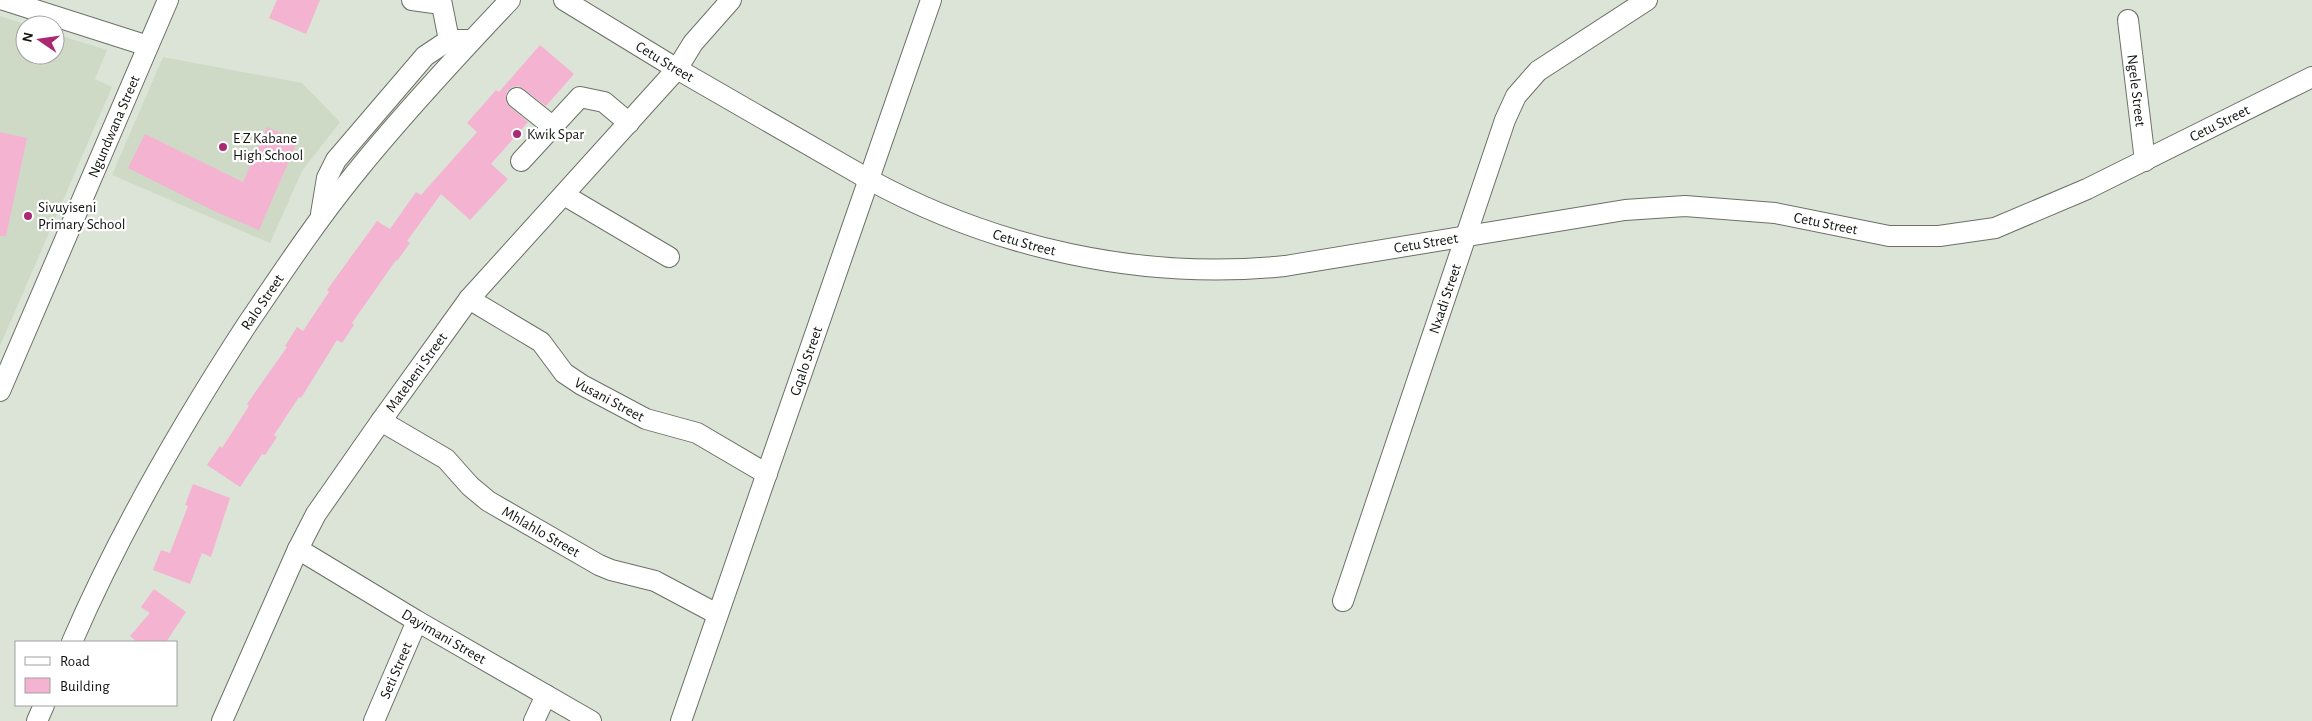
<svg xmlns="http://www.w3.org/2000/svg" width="2312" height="721" viewBox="0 0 2312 721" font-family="'Alegreya Sans',sans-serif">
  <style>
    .built { fill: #cedac6 }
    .building { fill: #f4b3d0 }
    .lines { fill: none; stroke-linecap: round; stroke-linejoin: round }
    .minor-casing { stroke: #6a7165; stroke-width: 22 }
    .minor { stroke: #fff; stroke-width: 20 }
    .poi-dot { fill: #ab2873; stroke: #fff; stroke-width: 2 }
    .labels { text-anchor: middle; stroke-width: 4.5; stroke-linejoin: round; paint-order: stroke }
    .street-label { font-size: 15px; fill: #10130f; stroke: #fff }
    .poi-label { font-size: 15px; fill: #10130f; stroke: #fff; text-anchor: start }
  </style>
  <rect width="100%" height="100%" fill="#dce4d7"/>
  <g class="built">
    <path d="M 0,16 L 28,25 L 25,25 L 25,55 L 55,55 L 55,34 L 107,50 L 95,79 L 112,87 L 0,346 Z"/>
    <path d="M 163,57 L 302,83 L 340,122 L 302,171 L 270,243 L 112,175 Z"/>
  </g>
  <g class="building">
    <path d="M 277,0 L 320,0 L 306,34 L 269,18 Z"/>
    <path d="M 540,45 L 574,74 L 546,106 L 519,86 L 512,87 L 507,91 L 506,103 L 528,122 L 491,164 L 508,179 L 470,220 L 441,194 L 407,241 L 410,243 L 397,261 L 396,260 L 352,323 L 354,325 L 342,343 L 337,340 L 301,398 L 299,397 L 274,435 L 277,437 L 265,455 L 262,454 L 240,487 L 207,465 L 220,446 L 222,448 L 249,406 L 247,404 L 287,347 L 285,346 L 297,327 L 303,331 L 329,292 L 327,290 L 377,221 L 390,229 L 416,192 L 421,195 L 477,132 L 467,123 L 496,90 L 499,92 Z"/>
    <path d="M 267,127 L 298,140 L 259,230 L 216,212 L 128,168 L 145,134 L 243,182 Z"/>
    <path d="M 0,132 L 27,138 L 6,236 L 0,236 Z"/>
    <path d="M 193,484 L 230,498 L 211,557 L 202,553 L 190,584 L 153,570 L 161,550 L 170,553 L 188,506 L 185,505 Z"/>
    <path d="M 154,589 L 186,612 L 166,642 L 137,642 L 130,636 L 150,613 L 141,607 Z"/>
  </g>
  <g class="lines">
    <defs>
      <g id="minor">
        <path d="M 4,0 L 148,46"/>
        <path d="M 412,0 L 441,4"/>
        <path d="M 441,0 L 449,40"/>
        <path id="s1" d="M 564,0 L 677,69 L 868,179 C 994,248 1142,281 1285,266 L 1625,210 L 1685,206 L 1775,213 L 1889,236 L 1939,236 L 1995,228 L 2087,189 L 2312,77"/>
        <path id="s2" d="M 2128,20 L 2145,161"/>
        <path d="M 517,98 L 552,126"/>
        <path d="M 521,161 L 580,97 L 604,102 L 629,123"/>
        <path d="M 564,195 L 669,257"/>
        <path d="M 321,214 L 327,178 L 336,160 L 425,56 L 449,40 L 472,40"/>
        <path id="s3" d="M 469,299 L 541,342 L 564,373 L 582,385 L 646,419 L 697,433 L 767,474"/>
        <path id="s4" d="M 0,391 L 168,0"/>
        <path id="s5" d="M 381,421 L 446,459 L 470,486 L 488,501 L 599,565 L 611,570 L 655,581 L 717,614"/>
        <path id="s6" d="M 298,549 L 417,621 L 591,721"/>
        <path id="s7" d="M 1343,601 L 1505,120 L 1516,96 L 1538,71 L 1647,0"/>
        <path id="s8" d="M 72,642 C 120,531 182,424 248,323 C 282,273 315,223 353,176 C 402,115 456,57 510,0"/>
        <path d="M 37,721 L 44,705"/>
        <path id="s9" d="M 222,721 L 298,549 L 316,514 L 381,421 L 469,299 L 677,69 L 693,43 L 731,0"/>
        <path id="s10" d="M 374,721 L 417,621"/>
        <path d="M 534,721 L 546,695"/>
        <path id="s11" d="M 681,721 L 931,0"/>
      </g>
    </defs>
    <use href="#minor" class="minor-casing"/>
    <use href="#minor" class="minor"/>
  </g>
  <g class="poi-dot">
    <circle cx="517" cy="134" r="5"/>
    <circle cx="223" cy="147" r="5"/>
    <circle cx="28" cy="216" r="5"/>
  </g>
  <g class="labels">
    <g class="street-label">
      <text dy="5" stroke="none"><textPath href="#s1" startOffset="118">Cetu Street</textPath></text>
      <text dy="5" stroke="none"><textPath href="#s2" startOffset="71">Ngele Street</textPath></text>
      <text dy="5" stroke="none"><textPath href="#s1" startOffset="1751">Cetu Street</textPath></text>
      <text dy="5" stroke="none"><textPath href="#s4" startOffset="288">Ngundwana Street</textPath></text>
      <text dy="5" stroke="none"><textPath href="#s1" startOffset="1332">Cetu Street</textPath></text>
      <text dy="5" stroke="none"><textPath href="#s1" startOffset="522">Cetu Street</textPath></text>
      <text dy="5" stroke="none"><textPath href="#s1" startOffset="928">Cetu Street</textPath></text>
      <text dy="5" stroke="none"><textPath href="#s7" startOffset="319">Nxadi Street</textPath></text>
      <text dy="5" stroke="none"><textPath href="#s8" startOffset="390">Ralo Street</textPath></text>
      <text dy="5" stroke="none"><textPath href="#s11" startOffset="381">Gqalo Street</textPath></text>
      <text dy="5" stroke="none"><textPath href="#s9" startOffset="401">Matebeni Street</textPath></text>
      <text dy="5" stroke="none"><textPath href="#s3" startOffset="175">Vusani Street</textPath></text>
      <text dy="5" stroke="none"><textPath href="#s5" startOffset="196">Mhlahlo Street</textPath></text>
      <text dy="5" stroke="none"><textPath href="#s6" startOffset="170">Dayimani Street</textPath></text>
      <text dy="5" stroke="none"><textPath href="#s10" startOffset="55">Seti Street</textPath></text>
    </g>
    <g class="poi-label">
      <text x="527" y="139">Kwik Spar</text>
      <text x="233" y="143">E Z Kabane<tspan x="233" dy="17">High School</tspan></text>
      <text x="38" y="212">Sivuyiseni<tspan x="38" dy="17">Primary School</tspan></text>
    </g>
  </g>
  <rect x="15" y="641" width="162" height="65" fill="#ffffff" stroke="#9fa19f"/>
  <rect x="25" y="657" width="25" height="8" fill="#ffffff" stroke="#9fa19f"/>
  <text x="60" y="666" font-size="15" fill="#10130f">Road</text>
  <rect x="25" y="678" width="25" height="15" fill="#f4b3d0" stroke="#9fa19f"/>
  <text x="60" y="691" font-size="15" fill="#10130f">Building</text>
  <g transform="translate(40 40) rotate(283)"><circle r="24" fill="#ffffff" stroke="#9fa19f"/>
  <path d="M0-4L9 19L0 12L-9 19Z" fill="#ab2873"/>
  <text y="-8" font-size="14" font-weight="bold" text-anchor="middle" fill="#10130f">N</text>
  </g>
</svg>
